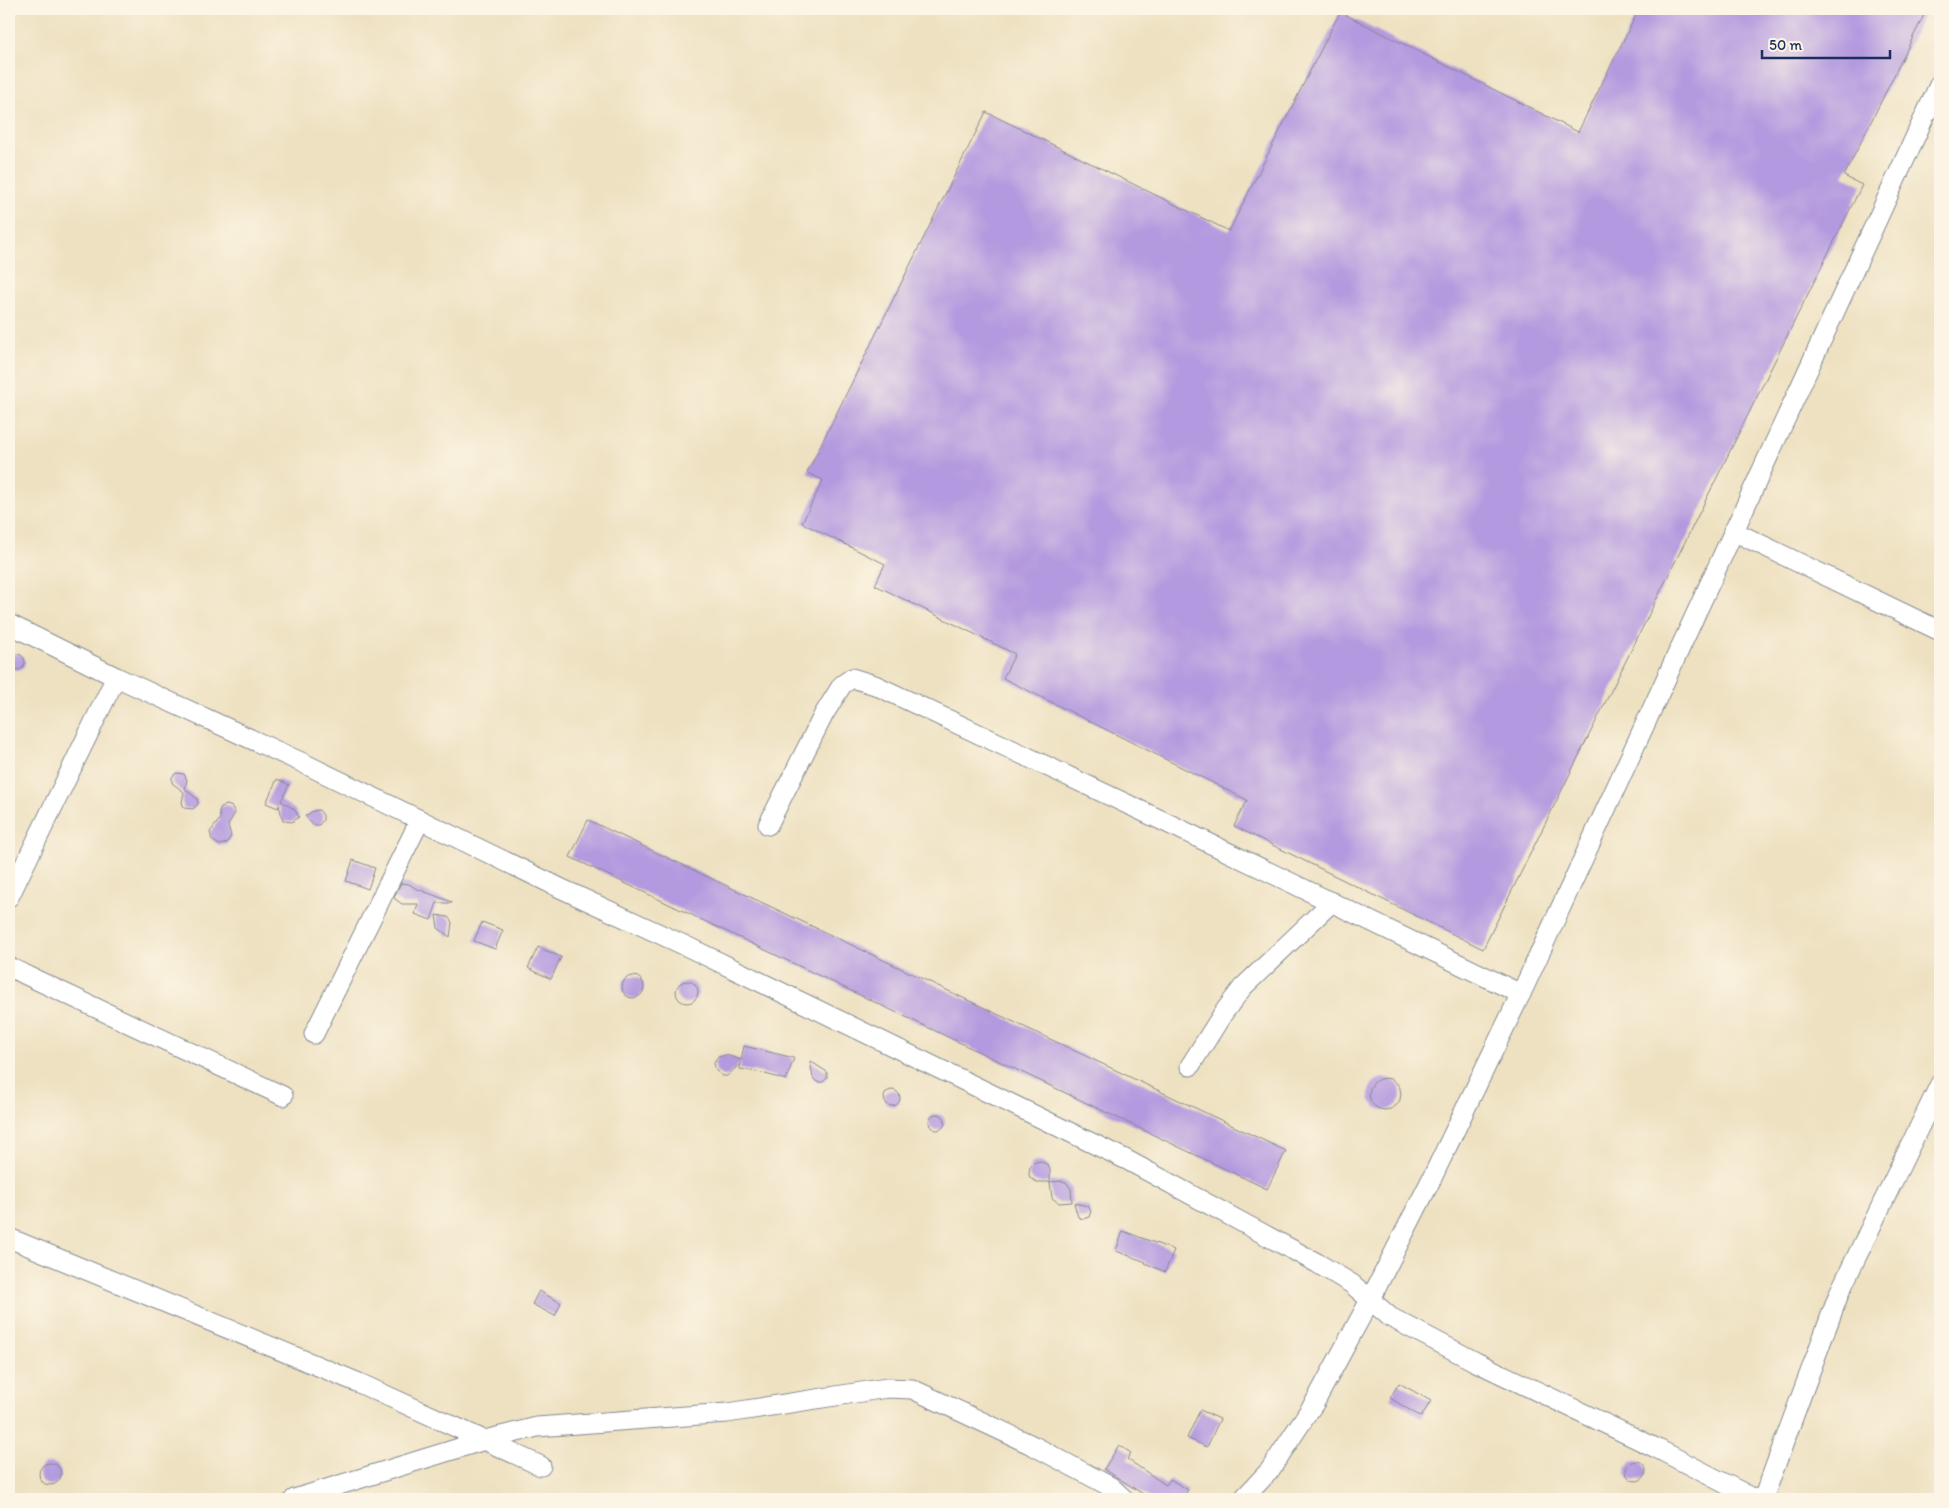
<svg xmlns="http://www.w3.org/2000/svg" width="1949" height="1508" viewBox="0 0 1949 1508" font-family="Itim,sans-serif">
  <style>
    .building { fill: #b399df }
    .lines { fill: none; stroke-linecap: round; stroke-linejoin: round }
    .street-casing { stroke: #848890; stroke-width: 21 }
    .street { stroke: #fff; stroke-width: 19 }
  </style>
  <rect width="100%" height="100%" fill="#fcf5e5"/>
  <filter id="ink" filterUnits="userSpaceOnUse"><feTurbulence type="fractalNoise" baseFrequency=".02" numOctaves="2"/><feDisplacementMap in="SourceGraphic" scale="10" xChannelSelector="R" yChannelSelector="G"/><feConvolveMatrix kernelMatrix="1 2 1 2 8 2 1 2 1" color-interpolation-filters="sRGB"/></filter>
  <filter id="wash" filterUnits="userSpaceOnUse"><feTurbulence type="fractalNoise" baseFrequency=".0096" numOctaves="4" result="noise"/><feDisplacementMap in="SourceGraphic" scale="20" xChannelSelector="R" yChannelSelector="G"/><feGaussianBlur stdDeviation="1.12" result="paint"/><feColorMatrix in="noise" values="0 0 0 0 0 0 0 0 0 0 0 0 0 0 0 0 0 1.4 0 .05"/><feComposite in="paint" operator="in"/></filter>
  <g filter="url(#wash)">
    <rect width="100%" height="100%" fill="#eee1c1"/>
    <g id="blocks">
      <g class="building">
        <path d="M 1639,9 L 1927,9 L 1844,176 L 1862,185 L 1483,949 L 1234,826 L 1247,800 L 1003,678 L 1015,654 L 875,585 L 885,564 L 802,523 L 823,480 L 807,473 L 986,112 L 1229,231 L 1340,12 L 1578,132 Z"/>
        <circle cx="17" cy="662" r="8"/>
        <path d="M 176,773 L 184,774 L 187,780 L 185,789 L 197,799 L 198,804 L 193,809 L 184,808 L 182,802 L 184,792 L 172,783 L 172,777 Z"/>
        <path d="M 277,779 L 289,785 L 281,801 L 294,809 L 299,817 L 292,822 L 283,821 L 279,805 L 278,808 L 266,803 Z"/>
        <path d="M 227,805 L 232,807 L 235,813 L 228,825 L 231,836 L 227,843 L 219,845 L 212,840 L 210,832 L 220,819 L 219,811 L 221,807 Z"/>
        <path d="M 319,810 L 323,815 L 323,820 L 319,825 L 313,825 L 305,816 L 313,811 Z"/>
        <path d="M 588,820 L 1286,1151 L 1267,1189 L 570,857 Z"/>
        <path d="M 353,860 L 375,868 L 368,889 L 346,881 Z"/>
        <path d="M 401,883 L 409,884 L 415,888 L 452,902 L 452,903 L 437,903 L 431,920 L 415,914 L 418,904 L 402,904 L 395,899 L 394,897 Z"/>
        <path d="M 436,915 L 448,917 L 452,922 L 450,937 L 438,928 Z"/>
        <path d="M 482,922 L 503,930 L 495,949 L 474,941 Z"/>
        <path d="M 538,947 L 561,957 L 551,979 L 528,968 Z"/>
        <circle cx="633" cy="987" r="11"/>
        <circle cx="687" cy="992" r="11"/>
        <path d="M 744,1046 L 794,1058 L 786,1080 L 762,1073 L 740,1069 L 741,1063 L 727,1076 L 723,1076 L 716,1071 L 714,1063 L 718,1057 L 726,1055 L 741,1060 Z"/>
        <path d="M 810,1061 L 827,1072 L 827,1078 L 823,1082 L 817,1082 L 813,1078 Z"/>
        <circle cx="1385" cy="1094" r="16"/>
        <circle cx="892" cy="1098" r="8"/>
        <circle cx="937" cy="1122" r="8"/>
        <path d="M 1040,1161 L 1048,1165 L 1050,1169 L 1050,1182 L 1037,1182 L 1030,1178 L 1029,1174 L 1030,1166 L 1033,1163 Z"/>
        <path d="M 1062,1181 L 1066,1182 L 1071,1189 L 1072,1202 L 1059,1203 L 1052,1198 L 1050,1182 Z"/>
        <path d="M 1074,1203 L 1088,1206 L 1091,1211 L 1089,1217 L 1083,1219 L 1078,1217 Z"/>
        <path d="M 1123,1231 L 1174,1250 L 1165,1272 L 1145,1263 L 1146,1262 L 1116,1251 Z"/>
        <path d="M 539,1291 L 561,1303 L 555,1316 L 532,1304 Z"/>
        <path d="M 1399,1383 L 1431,1401 L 1421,1417 L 1390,1398 Z"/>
        <path d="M 1200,1410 L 1220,1419 L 1207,1447 L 1187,1438 Z"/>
        <path d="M 1119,1445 L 1131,1453 L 1127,1459 L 1166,1485 L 1170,1479 L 1188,1490 L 1184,1496 L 1188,1499 L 1151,1499 L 1104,1469 Z"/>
        <circle cx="1636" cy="1471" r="10"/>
        <circle cx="50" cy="1474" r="11"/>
      </g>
    </g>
  </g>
  <g filter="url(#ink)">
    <use href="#blocks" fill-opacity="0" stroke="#848890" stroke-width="1"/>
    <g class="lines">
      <defs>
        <g id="street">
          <path d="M 1733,531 L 1940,631"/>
          <path d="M 9,624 L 116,677 L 303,763 L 560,888 L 688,947 L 1127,1160 L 1317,1263 L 1352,1284 L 1390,1317 L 1476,1362 L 1658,1449 L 1755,1499"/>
          <path d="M 768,825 L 824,714 L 842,685 L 852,678 L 875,685 L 1182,830 L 1521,994"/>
          <path d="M 9,897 L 116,677"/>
          <path d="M 9,967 L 283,1096"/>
          <path d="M 314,1034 L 420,820"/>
          <path d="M 1190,1066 L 1224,1012 L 1243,987 L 1332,902"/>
          <path d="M 9,1238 L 359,1383 L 541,1466"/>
          <path d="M 294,1499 L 485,1440 L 537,1427 L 727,1413 L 887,1388 L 912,1389 L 1034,1446 L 1111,1487 L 1124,1499"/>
          <path d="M 1243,1499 L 1270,1470 L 1315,1402 L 1370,1300 L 1431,1180 L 1526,983 L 1940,83"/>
          <path d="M 1763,1499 L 1840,1291 L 1940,1084"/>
        </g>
      </defs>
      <use href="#street" class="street-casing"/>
      <use href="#street" class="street"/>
    </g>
  </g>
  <rect width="1949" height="1508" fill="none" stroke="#fcf5e5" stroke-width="30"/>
  <path d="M1762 50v8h128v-8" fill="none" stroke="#1b2f5e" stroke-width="2.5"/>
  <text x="1769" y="50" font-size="15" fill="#1b2f5e" stroke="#fcf5e5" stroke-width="4" paint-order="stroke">50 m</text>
</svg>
